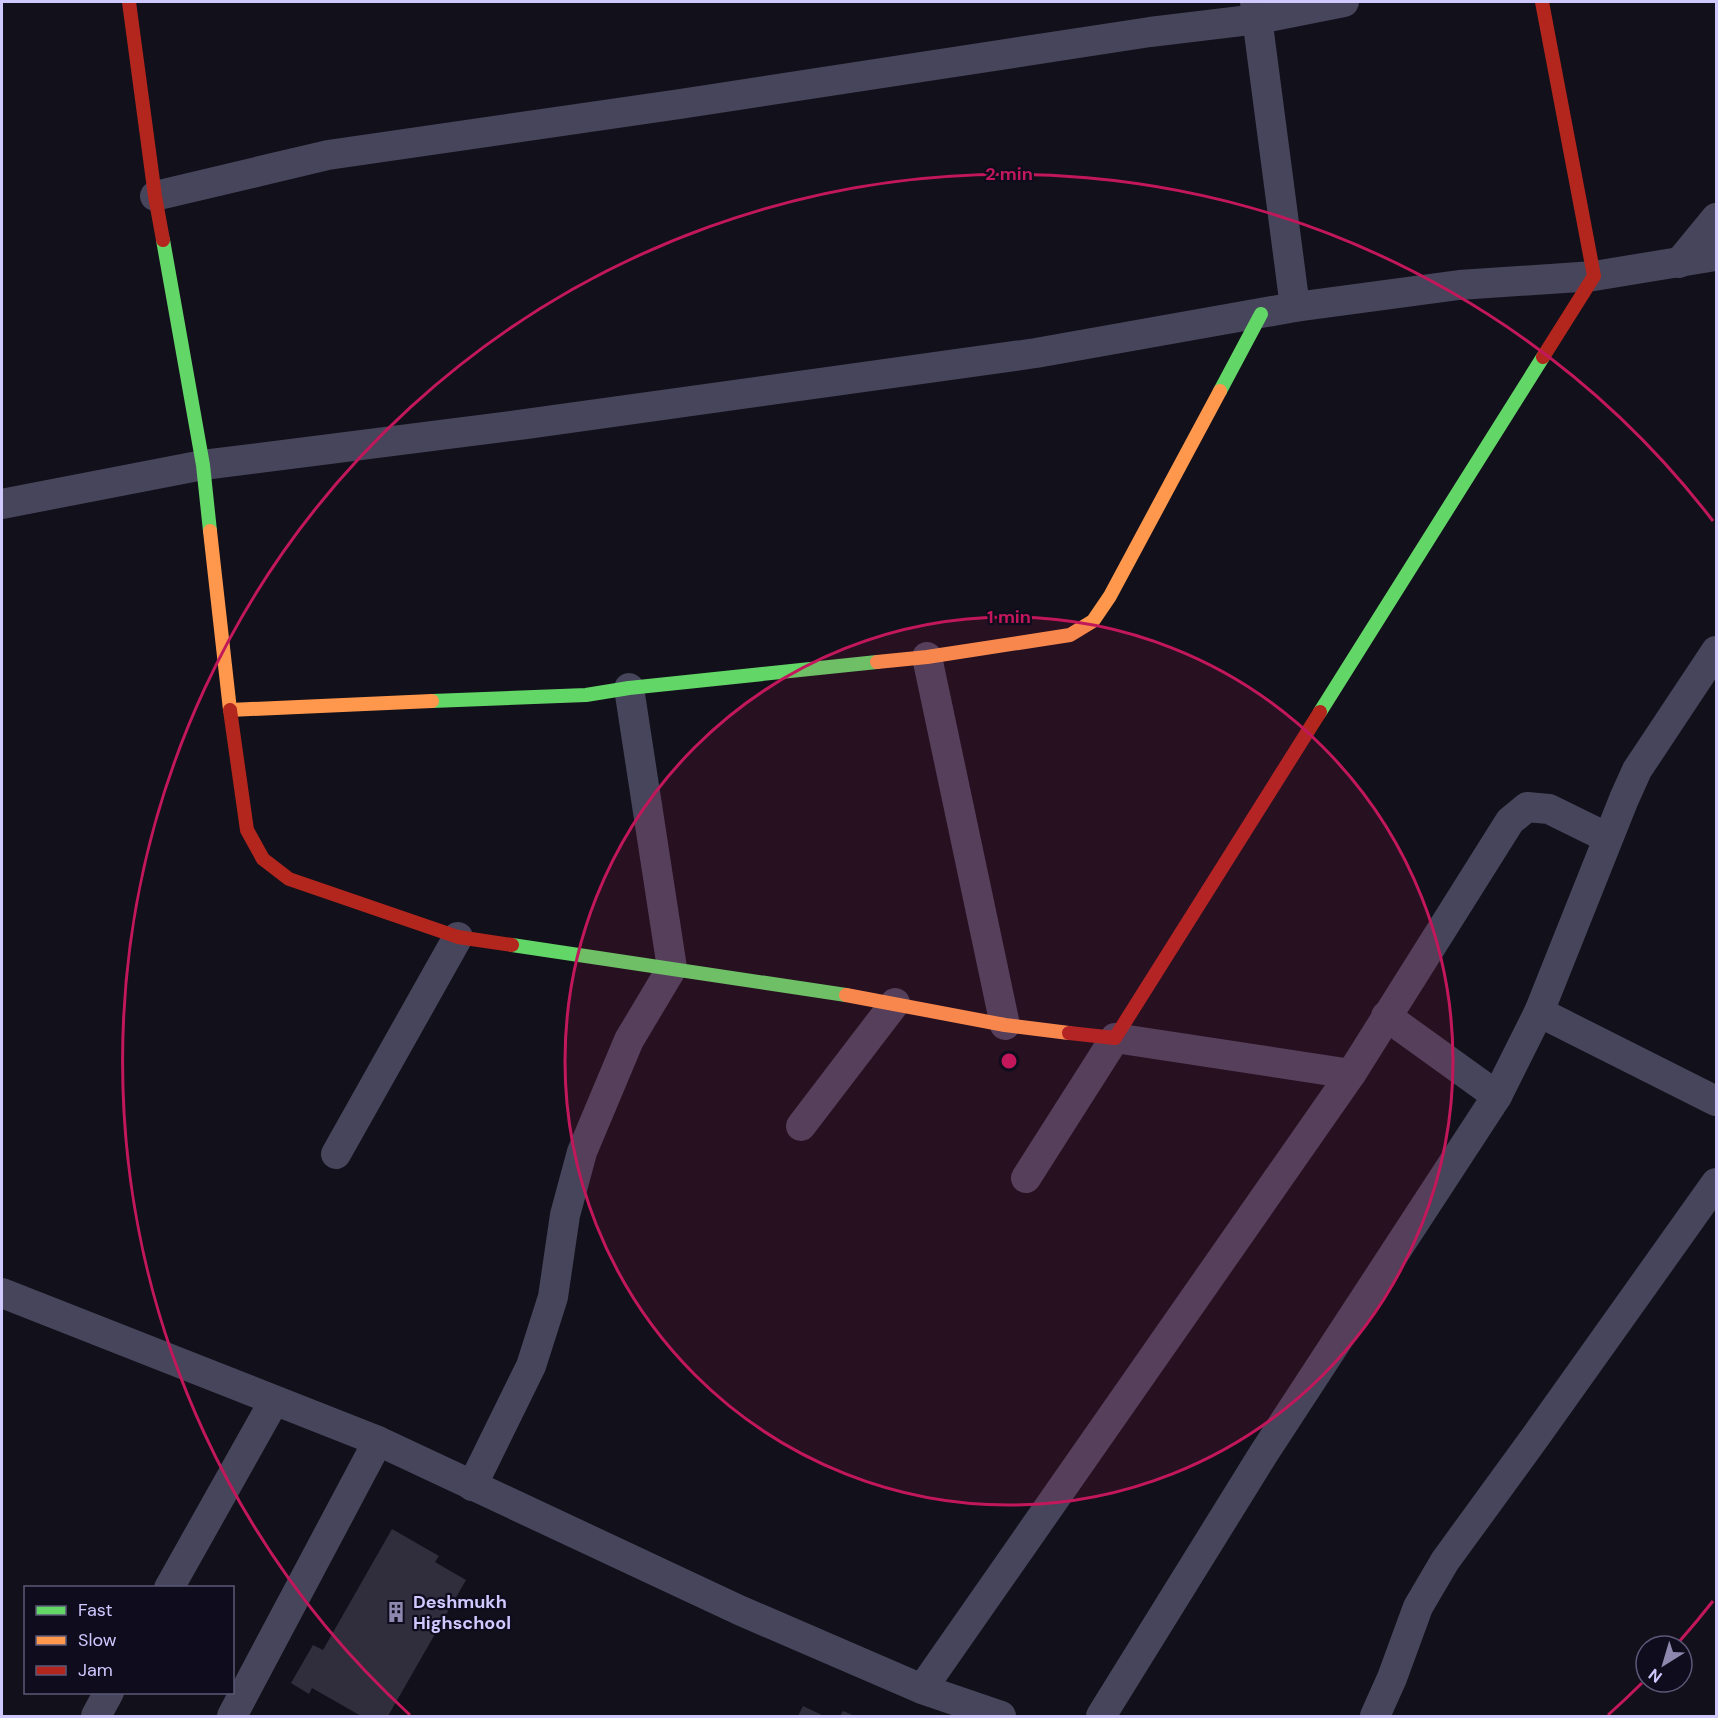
<svg xmlns="http://www.w3.org/2000/svg" width="1718" height="1718" viewBox="0 0 1718 1718" font-family="'DM Sans',sans-serif">
  <style>
    .building { fill: #302d3d }
    .lines { fill: none; stroke-linecap: round; stroke-linejoin: round }
    .street { stroke: #46455b; stroke-width: 30 }
    .fast { stroke: #63d668; stroke-width: 14 }
    .slow { stroke: #ff974d; stroke-width: 14 }
    .jam { stroke: #b3261e; stroke-width: 14 }
    .ring { fill: none; stroke: #c2185b; stroke-width: 3 }
    .labels { text-anchor: middle; stroke-width: 4.5; stroke-linejoin: round; paint-order: stroke }
    .poi-label { font-size: 18px; font-weight: bold; fill: #d0c9ff; stroke: #0f0c1e; text-anchor: start }
    .centre { fill: #c2185b; stroke: #0f0c1e; stroke-width: 3 }
    .ring-label { font-size: 18px; text-anchor: middle; font-weight: bold; fill: #c2185b; stroke: #0f0c1e; stroke-width: 4.5; stroke-linejoin: round; paint-order: stroke }
  </style>
  <rect width="100%" height="100%" fill="#12101a"/>
  <g class="building">
    <path d="M 392,1529 L 439,1556 L 435,1562 L 466,1580 L 388,1716 L 361,1716 L 312,1688 L 309,1694 L 291,1683 L 313,1645 L 323,1650 Z"/>
    <path d="M 803,1706 L 824,1716 L 798,1716 Z"/>
    <path d="M 843,1711 L 855,1716 L 840,1716 Z"/>
  </g>
  <g class="lines">
    <g class="street">
      <path d="M 1255,2 L 1295,307"/>
      <path d="M 155,196 L 328,155 L 680,104 L 1150,32 L 1258,19 L 1344,2"/>
      <path d="M 1679,263 L 1716,218"/>
      <path d="M 2,504 L 203,465 L 526,424 L 1036,353 L 1295,307 L 1459,285 L 1594,276 L 1716,256"/>
      <path d="M 927,657 L 1005,1025"/>
      <path d="M 1539,1012 L 1716,1101"/>
      <path d="M 1386,1016 L 1497,1096"/>
      <path d="M 801,1126 L 895,1003"/>
      <path d="M 336,1154 L 458,937"/>
      <path d="M 1026,1178 L 1115,1038 L 1351,1074 L 1510,821 L 1527,807 L 1549,809 L 1608,838"/>
      <path d="M 2,1293 L 378,1441 L 739,1610 L 922,1689 L 1001,1716"/>
      <path d="M 472,1486 L 531,1366 L 553,1297 L 565,1215 L 582,1152 L 629,1040 L 672,968 L 629,688"/>
      <path d="M 169,1588 L 274,1401"/>
      <path d="M 922,1689 L 1351,1074"/>
      <path d="M 96,1716 L 109,1692"/>
      <path d="M 232,1716 L 378,1441"/>
      <path d="M 1101,1716 L 1264,1453 L 1497,1096 L 1539,1012 L 1624,799 L 1637,770 L 1716,651"/>
      <path d="M 1375,1716 L 1392,1678 L 1418,1607 L 1445,1561 L 1536,1436 L 1716,1183"/>
    </g>
    <g class="fast">
      <path d="M 163,240 L 203,465 L 210,531"/>
      <path d="M 1220,391 L 1261,314"/>
      <path d="M 432,701 L 586,695 L 629,688 L 877,662"/>
      <path d="M 1320,712 L 1543,357"/>
      <path d="M 512,945 L 846,995"/>
    </g>
    <g class="slow">
      <path d="M 210,531 L 230,710 L 432,701"/>
      <path d="M 877,662 L 927,657 L 1070,635 L 1093,621 L 1110,596 L 1220,391"/>
      <path d="M 846,995 L 1005,1025 L 1069,1033"/>
    </g>
    <g class="jam">
      <path d="M 129,2 L 155,196 L 163,240"/>
      <path d="M 1542,2 L 1594,276 L 1543,357"/>
      <path d="M 230,710 L 247,830 L 263,859 L 289,879 L 458,937 L 512,945"/>
      <path d="M 1069,1033 L 1115,1038 L 1320,712"/>
    </g>
  </g>
  <circle cx="1009" cy="1061" r="444" fill="#c2185b" fill-opacity=".12"/>
  <g class="ring">
    <circle cx="1009" cy="1061" r="444"/>
    <path d="M1713 1601A887 887 0 0 1 1678 1643M1642 1683A887 887 0 0 1 1608 1715M410 1715A887 887 0 1 1 1713 521"/>
  </g>
  <defs>
    <symbol id="building-bare" viewBox="-9 -9 18 18"><path d="M-4-6H4V6H1V3H-1V6H-4ZM-2.5-4.3h1.7v1.8h-1.7ZM.8-4.3h1.7v1.8H.8ZM-2.5-1h1.7V.8h-1.7ZM.8-1h1.7V.8H.8Z" fill="#8e88af" stroke="#0f0c1e" stroke-width="2.5" paint-order="stroke"/></symbol>
  </defs>
  <g fill-rule="evenodd">
    <use href="#building-bare" x="381" y="1597" width="30" height="30"/>
  </g>
  <g class="labels">
    <g class="poi-label">
      <text x="413" y="1608">Deshmukh<tspan x="413" dy="21">Highschool</tspan></text>
    </g>
  </g>
  <circle cx="1009" cy="1061" r="9" class="centre"/>
  <g class="ring-label">
    <text x="1009" y="180">2 min</text>
    <text x="1009" y="623">1 min</text>
  </g>
  <rect width="1718" height="1718" fill="none" stroke="#d0c9ff" stroke-width="6"/>
  <rect x="24" y="1586" width="210" height="108" fill="#0f0c1e" stroke="#5c5878" stroke-width="1.5"/>
  <rect x="36" y="1606" width="30" height="9" fill="#63d668" stroke="#5c5878" stroke-width="1.5"/>
  <text x="78" y="1616" font-size="18" fill="#d0c9ff">Fast</text>
  <rect x="36" y="1636" width="30" height="9" fill="#ff974d" stroke="#5c5878" stroke-width="1.5"/>
  <text x="78" y="1646" font-size="18" fill="#d0c9ff">Slow</text>
  <rect x="36" y="1666" width="30" height="9" fill="#b3261e" stroke="#5c5878" stroke-width="1.5"/>
  <text x="78" y="1676" font-size="18" fill="#d0c9ff">Jam</text>
  <g transform="translate(1664 1664) rotate(217)"><circle r="28" fill="#0f0c1e" stroke="#5c5878" stroke-width="1.5"/>
  <path d="M0-4.5L10 22L0 15L-10 22Z" fill="#8e88af"/>
  <text y="-9" font-size="16" font-weight="bold" text-anchor="middle" fill="#d0c9ff">N</text>
  </g>
</svg>
